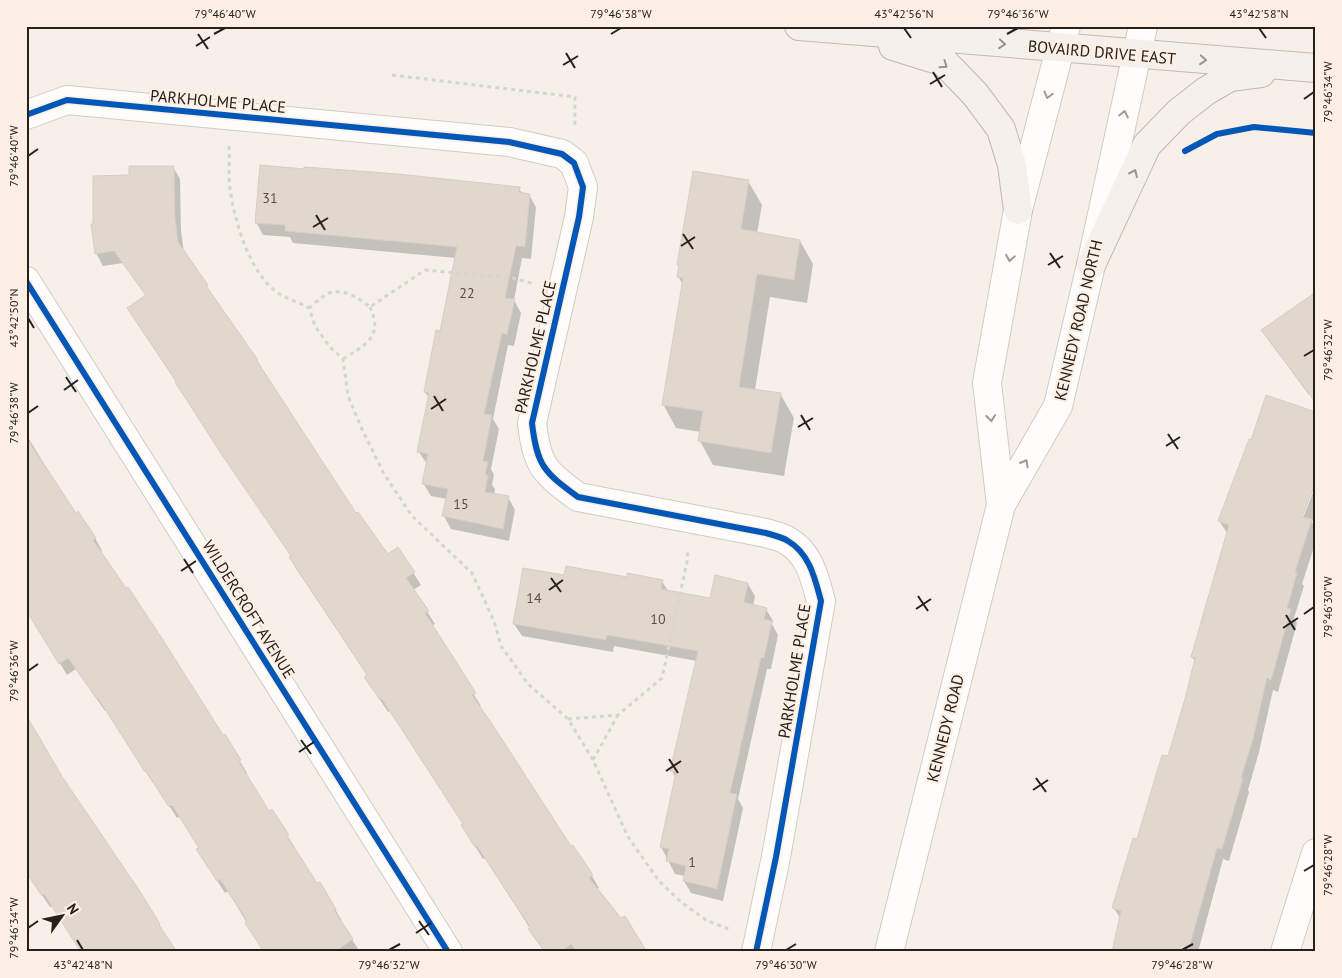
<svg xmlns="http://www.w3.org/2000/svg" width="1342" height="978" viewBox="0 0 1342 978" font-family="'PT Sans',sans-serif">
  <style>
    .shadow { fill: #0003 }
    .building { fill: #e2d7cc; stroke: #d4cec9 }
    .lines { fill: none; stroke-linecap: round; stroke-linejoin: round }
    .minor-casing { stroke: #d2ccc7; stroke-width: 30 }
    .secondary-casing { stroke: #d2ccc7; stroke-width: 30 }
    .primary-casing { stroke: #c4b8b1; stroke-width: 30 }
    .path { stroke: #d7d5d3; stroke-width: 3; stroke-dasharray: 4 4; stroke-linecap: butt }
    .minor { stroke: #fefdfc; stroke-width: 28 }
    .secondary { stroke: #fefdfc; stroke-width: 28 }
    .primary { stroke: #f6f0ed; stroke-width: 28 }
    .cycleway-casing { stroke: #fdefe3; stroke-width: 9 }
    .cycleway { stroke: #0057b8; stroke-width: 6 }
    .oneway { stroke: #98938f }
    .oneway2 { stroke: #9d9a98 }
    .ticks { fill: none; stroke: #26211d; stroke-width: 2 }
    .labels { text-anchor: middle; stroke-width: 4.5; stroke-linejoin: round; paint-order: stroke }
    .number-label { font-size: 14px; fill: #56504a }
    .street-label { font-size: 16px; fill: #26211d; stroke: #fdefe3 }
    .neatline { fill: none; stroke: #26211d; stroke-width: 2 }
    .ticks-label { font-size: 12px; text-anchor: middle; fill: #26211d }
  </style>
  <rect width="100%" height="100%" fill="#f7f0e9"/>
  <g class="shadow">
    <path d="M 173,167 L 180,179 L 181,231 L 184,253 L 257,360 L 264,372 L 263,373 L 356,515 L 388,556 L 398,549 L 421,585 L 413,590 L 435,624 L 431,626 L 481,706 L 479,707 L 571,848 L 592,876 L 599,888 L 597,889 L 646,952 L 545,952 L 485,858 L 483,859 L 470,838 L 464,825 L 390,711 L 388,712 L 373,689 L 368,675 L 297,570 L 290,558 L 292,557 L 136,321 L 128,309 L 146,296 L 123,263 L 103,266 L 96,253 L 130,176 Z"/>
    <path d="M 748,181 L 762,205 L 757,233 L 800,241 L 813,264 L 807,303 L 770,297 L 755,390 L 781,395 L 794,418 L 784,476 L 713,465 L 700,441 L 701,432 L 676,428 L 663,404 L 683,285 L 678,276 Z"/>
    <path d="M 519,188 L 522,194 L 529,195 L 536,207 L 531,259 L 522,258 L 514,300 L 521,313 L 514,346 L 508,345 L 493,419 L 499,429 L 491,469 L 494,475 L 492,485 L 495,489 L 494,495 L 508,497 L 515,510 L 509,541 L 451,529 L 444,516 L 447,499 L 431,496 L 423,483 L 427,464 L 419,452 L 429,398 L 425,392 L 441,333 L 456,258 L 293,243 L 290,237 L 263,235 L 256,222 Z"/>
    <path d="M 1263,330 L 1316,390 L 1309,395 L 1270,342 Z"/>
    <path d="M 26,434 L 75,515 L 95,538 L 102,551 L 100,552 L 222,737 L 224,735 L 247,773 L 245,775 L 269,813 L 272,811 L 295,848 L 294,849 L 316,885 L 335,909 L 342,921 L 341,922 L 360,952 L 264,952 L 228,891 L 225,893 L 205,862 L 200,848 L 180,816 L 177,818 L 154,782 L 153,783 L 106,710 L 105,711 L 76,669 L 67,675 L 42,634 L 26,597 Z"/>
    <path d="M 1316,485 L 1316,511 L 1312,522 L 1316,529 L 1316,541 L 1302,584 L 1304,586 L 1294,618 L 1297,623 L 1278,692 L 1273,690 L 1259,752 L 1248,790 L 1249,792 L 1229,861 L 1223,859 L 1198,952 L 1113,952 L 1121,920 L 1114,908 L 1168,758 L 1186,699 L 1195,662 L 1192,657 L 1228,534 L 1219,521 L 1301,523 Z"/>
    <path d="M 565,576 L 662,581 L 668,591 L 711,599 L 748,584 L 755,596 L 753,606 L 766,609 L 773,621 L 772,624 L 778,635 L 771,669 L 767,669 L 738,799 L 743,808 L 723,901 L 691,893 L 684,881 L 685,876 L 675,874 L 661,847 L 676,779 L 672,771 L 697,661 L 614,646 L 613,652 L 522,636 L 514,624 Z"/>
    <path d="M 26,720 L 41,740 L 62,779 L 166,937 L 52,906 L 50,907 L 36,886 Z"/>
  </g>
  <g class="building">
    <path d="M 260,165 L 304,169 L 304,167 L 398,174 L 520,187 L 519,192 L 530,194 L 525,247 L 516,246 L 505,298 L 515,299 L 507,335 L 502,333 L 484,414 L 492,415 L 483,461 L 488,462 L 485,475 L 488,475 L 485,492 L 509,496 L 503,529 L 442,516 L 448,489 L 422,484 L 428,454 L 417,452 L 429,393 L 424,392 L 436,330 L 440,331 L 457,247 L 285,231 L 285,225 L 255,223 Z"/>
    <path d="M 129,166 L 174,166 L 175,217 L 178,242 L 208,285 L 206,286 L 258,360 L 257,361 L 356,513 L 358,512 L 388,554 L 398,547 L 415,572 L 406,578 L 429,611 L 425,613 L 476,693 L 472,695 L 494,727 L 571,846 L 573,845 L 593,875 L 589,878 L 621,918 L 625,916 L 647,952 L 577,952 L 571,944 L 562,952 L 545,952 L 528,929 L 530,927 L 477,846 L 475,847 L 461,825 L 463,824 L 382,699 L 380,700 L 364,677 L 367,675 L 289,557 L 291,556 L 222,455 L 175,382 L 176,381 L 127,308 L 146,295 L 116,254 L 115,251 L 95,254 L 91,224 L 93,224 L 93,176 L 129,175 Z"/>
    <path d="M 693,171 L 749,180 L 741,229 L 800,240 L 794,280 L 757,274 L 739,387 L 781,393 L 771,453 L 698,441 L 703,411 L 662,405 L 683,278 L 677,277 L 679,265 L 677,265 Z"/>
    <path d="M 1316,292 L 1316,403 L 1261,330 Z"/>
    <path d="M 1266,395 L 1316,412 L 1316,482 L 1302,517 L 1312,519 L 1295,572 L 1297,573 L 1287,608 L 1291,609 L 1271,680 L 1267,678 L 1253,739 L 1241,778 L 1243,778 L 1222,849 L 1217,848 L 1188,952 L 1112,952 L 1121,911 L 1112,908 L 1133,838 L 1137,839 L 1162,755 L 1168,756 L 1185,699 L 1195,658 L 1191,657 L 1229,525 L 1218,521 L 1249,439 L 1251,440 Z"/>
    <path d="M 26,437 L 76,513 L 78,511 L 96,538 L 93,540 L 126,588 L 128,587 L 163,640 L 223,735 L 225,734 L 241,760 L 239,762 L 269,811 L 272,809 L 289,835 L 287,836 L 317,883 L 320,882 L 336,909 L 334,910 L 353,939 L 335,952 L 264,952 L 245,923 L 247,921 L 220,879 L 217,881 L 196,849 L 199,848 L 172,805 L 169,807 L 146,771 L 145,772 L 98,698 L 97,699 L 68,658 L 59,664 L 26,610 Z"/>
    <path d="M 566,566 L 627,577 L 627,573 L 663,580 L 661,589 L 710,598 L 715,575 L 748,583 L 744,602 L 767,608 L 764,619 L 772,621 L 764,658 L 761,657 L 730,793 L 737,794 L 717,889 L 683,881 L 686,866 L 666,861 L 669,849 L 660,847 L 676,772 L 670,771 L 698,651 L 607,635 L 606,640 L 513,624 L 523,568 L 564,575 Z"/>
    <path d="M 26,715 L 63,778 L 141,893 L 160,924 L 159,925 L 177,952 L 81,952 L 44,894 L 42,896 L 26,872 Z"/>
  </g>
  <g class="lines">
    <defs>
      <g id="minor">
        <path d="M 26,115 L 67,100 L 509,142 L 562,154 L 574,163 L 583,187 L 579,217 L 532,423 C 537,466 544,472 578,497 L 766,533 C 773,535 782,537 788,541 C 810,554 815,579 821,601 L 776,857 L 756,952"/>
        <path d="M 26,281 L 448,952"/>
        <path d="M 1285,952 L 1316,853"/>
      </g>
      <g id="secondary">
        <path d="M 1001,505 L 987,383 L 1018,210 L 1066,26"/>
        <path d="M 889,952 L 1001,505 L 1058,406 L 1091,265 L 1143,26"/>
      </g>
      <g id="primary">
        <path d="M 799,26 L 1316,68"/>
        <path d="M 893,46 L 944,62 L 975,94 L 1001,129 L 1012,165 L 1018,210"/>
        <path d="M 1091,265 L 1147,145 L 1179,112 L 1206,91 L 1230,77 L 1261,73"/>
      </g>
    </defs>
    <use href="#minor" class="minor-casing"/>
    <use href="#secondary" class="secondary-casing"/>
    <use href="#primary" class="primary-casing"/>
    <g class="path">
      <path d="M 392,75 L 575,97 L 575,128"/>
      <path d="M 229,146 C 230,160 228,175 230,189 C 235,223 250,276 281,295 C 290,300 300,303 309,308 L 315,326 L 329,346 L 343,359 L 348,396 L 362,429 L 384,474 L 412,516 L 472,573 L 494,621 L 501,646 L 528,684 L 568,719 L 593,760 L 628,837 L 659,881 L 681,902 L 706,920 L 731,930"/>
      <path d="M 309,308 C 315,303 322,296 329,293 C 344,288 360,299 370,307 L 425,270 L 513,278 L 534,284"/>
      <path d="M 343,359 C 365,345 384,337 370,307"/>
      <path d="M 568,719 L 618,715 L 662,678 L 687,562 L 688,549"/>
      <path d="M 593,760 L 618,715"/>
    </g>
    <use href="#minor" class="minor"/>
    <use href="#secondary" class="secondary"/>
    <use href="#primary" class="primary"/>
    <defs>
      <g id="cycleway">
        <path d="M 26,115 L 67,100 L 509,142 L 562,154 L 574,163 L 583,187 L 579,217 L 532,423 C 537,466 544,472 578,497 L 766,533 C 773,535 782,537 788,541 C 810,554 815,579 821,601 L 776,857 L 756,952"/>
        <path d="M 1185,151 L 1217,134 L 1254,127 L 1316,133"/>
        <path d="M 26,281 L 448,952"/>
      </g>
    </defs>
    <use href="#cycleway" class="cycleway-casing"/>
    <use href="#cycleway" class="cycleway"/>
  </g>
  <defs><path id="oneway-chevron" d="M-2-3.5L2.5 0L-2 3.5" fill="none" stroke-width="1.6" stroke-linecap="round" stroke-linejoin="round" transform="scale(1.25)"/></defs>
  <g class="oneway">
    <use href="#oneway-chevron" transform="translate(1002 44) rotate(5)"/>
    <use href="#oneway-chevron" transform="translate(1203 60) rotate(5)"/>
    <use href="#oneway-chevron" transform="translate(944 65) rotate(35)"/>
    <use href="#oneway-chevron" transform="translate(1134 173) rotate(-65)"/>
  </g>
  <g class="oneway2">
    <use href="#oneway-chevron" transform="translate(1048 95) rotate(105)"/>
    <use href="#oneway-chevron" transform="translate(1124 114) rotate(-78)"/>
    <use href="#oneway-chevron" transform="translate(1010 258) rotate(100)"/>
    <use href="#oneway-chevron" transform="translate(991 418) rotate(84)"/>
    <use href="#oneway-chevron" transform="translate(1025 463) rotate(-60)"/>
  </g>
  <path class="ticks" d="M 904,28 L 911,38M 1259,28 L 1266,38M 198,34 L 208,49M 214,34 L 225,28M 611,34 L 621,28M 1007,34 L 1018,28M 196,46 L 210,37M 566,53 L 575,68M 563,65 L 578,56M 933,72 L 942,87M 930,84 L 945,75M 1304,99 L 1314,92M 28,156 L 38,149M 316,215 L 325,230M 313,227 L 328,218M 683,234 L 693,249M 681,246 L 695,237M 1050,253 L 1060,268M 1048,265 L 1063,256M 28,318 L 34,328M 1304,356 L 1314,350M 66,377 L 76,392M 64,390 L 78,380M 434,396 L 443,411M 431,409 L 446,399M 28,413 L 38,406M 801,415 L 810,430M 798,427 L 813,418M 1168,434 L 1178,449M 1166,446 L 1180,437M 184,559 L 193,573M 181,571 L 196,561M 551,578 L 561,592M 549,590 L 563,580M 918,596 L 928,611M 916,609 L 931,599M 1304,614 L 1314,607M 1286,615 L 1295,630M 1283,628 L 1298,618M 28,671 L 38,664M 301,740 L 311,754M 299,752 L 314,742M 669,759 L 678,773M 666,771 L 681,761M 1036,778 L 1046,792M 1033,790 L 1048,780M 1304,871 L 1314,865M 419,921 L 429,935M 28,928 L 38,921M 416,933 L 431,923M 77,940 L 83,950M 389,950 L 400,944M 786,950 L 796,944M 1182,950 L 1193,944"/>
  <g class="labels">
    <g class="number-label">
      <text x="270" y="203">31</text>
      <text x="467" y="298">22</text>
      <text x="461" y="509">15</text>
      <text x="534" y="603">14</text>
      <text x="658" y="624">10</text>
      <text x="692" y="867">1</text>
    </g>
    <g class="street-label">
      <text transform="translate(1102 52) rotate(5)" y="6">BOVAIRD DRIVE EAST</text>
      <text transform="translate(218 101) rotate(5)" y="6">PARKHOLME PLACE</text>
      <text transform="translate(1078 320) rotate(-77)" y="6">KENNEDY ROAD NORTH</text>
      <text transform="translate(535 347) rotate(-77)" y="6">PARKHOLME PLACE</text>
      <text transform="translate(249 609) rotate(58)" y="6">WILDERCROFT AVENUE</text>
      <text transform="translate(794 671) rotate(-81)" y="6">PARKHOLME PLACE</text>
      <text transform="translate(945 728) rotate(-76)" y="6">KENNEDY ROAD</text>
    </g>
  </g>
  <rect width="1342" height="978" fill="none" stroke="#fdefe3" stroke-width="55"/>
  <g transform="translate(62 916) rotate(57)" stroke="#fdefe3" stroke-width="4" paint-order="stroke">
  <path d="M0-4L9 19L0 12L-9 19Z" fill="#26211d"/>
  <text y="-8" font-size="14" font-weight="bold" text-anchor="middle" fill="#26211d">N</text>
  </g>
  <rect x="28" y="28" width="1286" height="922" class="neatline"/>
  <g class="ticks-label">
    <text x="225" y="18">79°46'40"W</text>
    <text x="621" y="18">79°46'38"W</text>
    <text x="904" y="18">43°42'56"N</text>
    <text x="1018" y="18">79°46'36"W</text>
    <text x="1259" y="18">43°42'58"N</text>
    <text transform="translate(1328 92) rotate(-90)" y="4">79°46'34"W</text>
    <text transform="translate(14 156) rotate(-90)" y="4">79°46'40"W</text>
    <text transform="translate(14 318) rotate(-90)" y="4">43°42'50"N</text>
    <text transform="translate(1328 350) rotate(-90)" y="4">79°46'32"W</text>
    <text transform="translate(14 413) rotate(-90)" y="4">79°46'38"W</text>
    <text transform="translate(1328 607) rotate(-90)" y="4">79°46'30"W</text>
    <text transform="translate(14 671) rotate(-90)" y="4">79°46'36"W</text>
    <text transform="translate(1328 865) rotate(-90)" y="4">79°46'28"W</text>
    <text transform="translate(14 928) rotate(-90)" y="4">79°46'34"W</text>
    <text x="83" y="969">43°42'48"N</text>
    <text x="389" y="969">79°46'32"W</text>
    <text x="786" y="969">79°46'30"W</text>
    <text x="1182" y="969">79°46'28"W</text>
  </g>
</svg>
